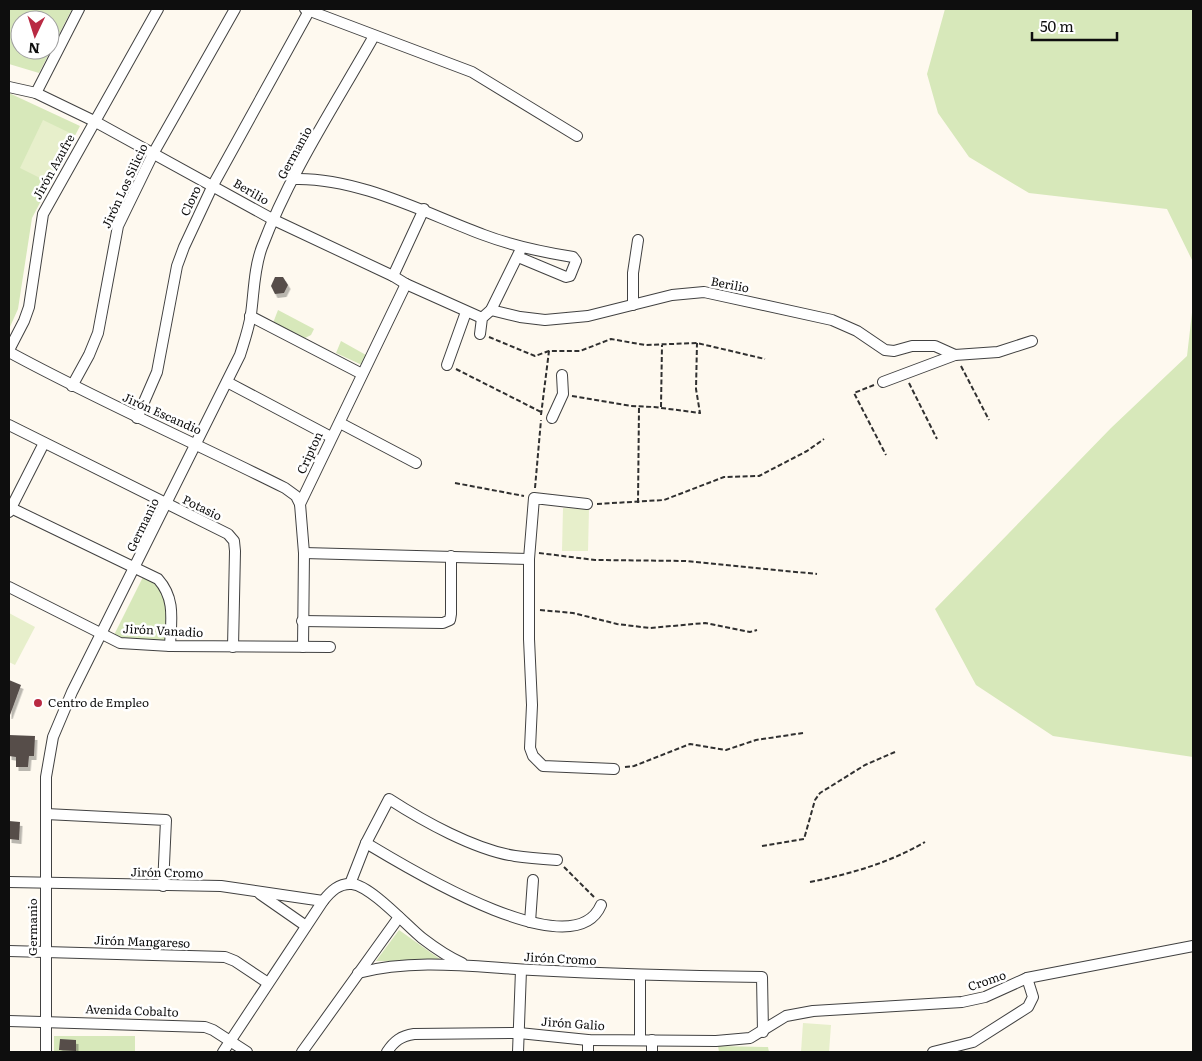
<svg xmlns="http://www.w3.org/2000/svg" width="1202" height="1061" viewBox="0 0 1202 1061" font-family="Literata,serif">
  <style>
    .green { fill: #d7e8ba; fill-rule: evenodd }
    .pitch { fill: #e7efcb }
    .building { fill: #564d4a; filter: url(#shadow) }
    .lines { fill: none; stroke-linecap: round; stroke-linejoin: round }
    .minor-casing { stroke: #414141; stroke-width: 12 }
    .path { stroke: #303030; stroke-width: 2; stroke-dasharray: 5 2.5; stroke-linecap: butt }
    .minor { stroke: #fff; stroke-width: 10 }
    .poi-dot { fill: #b92a43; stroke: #fff; stroke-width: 2 }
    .labels { text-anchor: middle; stroke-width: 5; stroke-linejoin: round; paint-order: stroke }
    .street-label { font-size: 12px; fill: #0e0e0e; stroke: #fff }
    .poi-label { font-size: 12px; fill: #0e0e0e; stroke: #fff; text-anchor: start }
  </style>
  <defs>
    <filter id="shadow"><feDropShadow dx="2.5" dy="4" stdDeviation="0" flood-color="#0004"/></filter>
  </defs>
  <rect width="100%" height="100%" fill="#fef9ef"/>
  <g class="green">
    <path d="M 10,9 L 72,9 L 39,73 L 9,64 ZM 20,20 L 50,20 L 50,50 L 20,50 Z"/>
    <path d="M 945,9 L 1193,9 L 1193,262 L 1167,209 L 1029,193 L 969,157 L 938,113 L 927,74 Z"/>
    <path d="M 9,93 L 80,126 L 32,218 L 18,309 L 9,329 Z"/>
    <path d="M 1193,304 L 1193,757 L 1053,736 L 976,685 L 935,609 L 1111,428 L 1187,356 Z"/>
    <path d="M 278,310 L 314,329 L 311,335 L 305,338 L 273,323 Z"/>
    <path d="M 341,341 L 366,355 L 362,365 L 336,353 Z"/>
    <path d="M 143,577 L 162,588 L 166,595 L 169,649 L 120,643 L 114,635 Z"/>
    <path d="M 399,930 L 444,962 L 376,961 Z"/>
    <rect x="54" y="1036" width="81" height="16"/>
    <path d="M 718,1046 L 768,1047 L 769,1052 L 719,1052 Z"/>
  </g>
  <g class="pitch">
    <path d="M 43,120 L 72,134 L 46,181 L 20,168 Z"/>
    <path d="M 563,508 L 589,509 L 588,551 L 562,551 Z"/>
    <path d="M 9,613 L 35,627 L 15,665 L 9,662 Z"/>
    <path d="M 803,1023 L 831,1025 L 829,1052 L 801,1052 Z"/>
  </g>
  <g class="building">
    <path d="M 275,277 L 283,277 L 288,285 L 284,293 L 275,294 L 271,286 Z"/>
    <path d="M 9,680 L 21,685 L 10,715 L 9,715 Z"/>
    <path d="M 9,735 L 35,736 L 34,756 L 29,756 L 28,767 L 16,767 L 16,757 L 9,756 Z"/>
    <path d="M 9,821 L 20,822 L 19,840 L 9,839 Z"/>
    <path d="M 60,1039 L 76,1040 L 76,1051 L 59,1050 Z"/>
  </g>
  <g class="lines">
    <defs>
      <g id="minor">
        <path d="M 305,9 L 472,72 L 577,136"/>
        <path d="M 9,87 L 36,93 L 94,121 L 274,220 L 393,276 L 406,284 L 482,318"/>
        <path d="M 36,93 L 79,9"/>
        <path d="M 294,179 C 357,177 425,213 484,235 C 513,246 542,252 573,257 L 576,261 L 570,276 L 566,277 L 518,257"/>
        <path d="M 393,276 L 424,209"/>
        <path d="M 633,305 L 633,273 L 638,240"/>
        <path d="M 491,310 L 520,317 L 545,320 L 588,316 L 672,295 L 704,292 L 832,320 L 857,331 L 885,350 L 894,351 L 912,346 L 935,346 L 955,355"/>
        <path d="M 250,316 L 362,374"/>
        <path d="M 480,334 L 482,318 L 491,310 L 520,251"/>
        <path d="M 9,350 L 24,321 L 29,307 L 43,214 L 158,9"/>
        <path d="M 9,352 C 99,401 193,442 285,488 L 296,496 L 300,504"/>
        <path d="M 447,365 L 466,312"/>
        <path d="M 227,382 L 331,437"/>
        <path d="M 883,382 L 955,355 L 998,352 L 1032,341"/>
        <path d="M 72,386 L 89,355 L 98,333 L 118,226 L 154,152 L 235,9"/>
        <path d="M 137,418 L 157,372 L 177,266 L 184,247 L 213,185 L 309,11"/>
        <path d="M 552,418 L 563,394 L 562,375"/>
        <path d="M 340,423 L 416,463"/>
        <path d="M 9,425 L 228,534 L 234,541 L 235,551 L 233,647"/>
        <path d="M 587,504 L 534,498 L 529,559 L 529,639 L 532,705 L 530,748 L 533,756 L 543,766 L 614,769"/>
        <path d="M 11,508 L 158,579 C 176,599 171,621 170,646"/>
        <path d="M 9,512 L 44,443"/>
        <path d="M 304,553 L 529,559"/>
        <path d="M 9,587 L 120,643 L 170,646 L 330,647"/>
        <path d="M 302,621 L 443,623 L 450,620 L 451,614 L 451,556"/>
        <path d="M 303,647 L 304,553 L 300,504 L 406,284"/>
        <path d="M 46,814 L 166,820 L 163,886"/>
        <path d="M 366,843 C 403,865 573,971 601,905"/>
        <path d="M 9,882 L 221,886 L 323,901"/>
        <path d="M 350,884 L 366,843 L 389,799 C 423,821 475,850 515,856 C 529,858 543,859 557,860"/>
        <path d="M 260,894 L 306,926"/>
        <path d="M 530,922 L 533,880"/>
        <path d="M 9,951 L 225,957 L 235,961 L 268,983"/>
        <path d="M 358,973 C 415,958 475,967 533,970 C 609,974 685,976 762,977 L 763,1032"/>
        <path d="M 640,975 L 640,1040"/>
        <path d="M 9,1021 L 205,1027 L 213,1030 L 247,1052"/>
        <path d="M 588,1040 L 588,1052"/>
        <path d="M 652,1040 L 652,1052"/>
        <path d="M 46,1052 L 46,777 L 53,737 L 72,692 L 240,355 C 244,342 249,328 251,314 C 254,292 254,268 262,247 C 290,173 335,105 374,36"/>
        <path d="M 223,1052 L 323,901 C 331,891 339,883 352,884 C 371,886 407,926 422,938 C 435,948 448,957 462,963"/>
        <path d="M 302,1052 L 399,917"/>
        <path d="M 387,1052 C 394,1041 401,1036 414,1034 L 519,1033 L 588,1040 L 716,1041 L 750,1038 L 786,1016 L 813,1011 L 962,1002 L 985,997 L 1027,978 L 1193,946"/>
        <path d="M 518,1052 L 521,970"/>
        <path d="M 933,1052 L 973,1042 L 1028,1007 L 1033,997 L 1027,978"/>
      </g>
    </defs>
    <use href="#minor" class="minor-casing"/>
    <g class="path">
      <path d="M 489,337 L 535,356 L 549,351 L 580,351 L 611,339 L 645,345 L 697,343 L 765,359"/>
      <path d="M 961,366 L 989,420"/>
      <path d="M 456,369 L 541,412"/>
      <path d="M 909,383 L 937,439"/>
      <path d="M 874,385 L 854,393 L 886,455"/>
      <path d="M 572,396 L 631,406 L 654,407 L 700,413 L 696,389 L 697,343"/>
      <path d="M 661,407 L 662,345"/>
      <path d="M 541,415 L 549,351"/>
      <path d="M 455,483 L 524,496"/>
      <path d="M 535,488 L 541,420"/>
      <path d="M 638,503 L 639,407"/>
      <path d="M 597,504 L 664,500 L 724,477 L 759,476 L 807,451 L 824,439"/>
      <path d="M 539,553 L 595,560 L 685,561 L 817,574"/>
      <path d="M 540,610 L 573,613 L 617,624 L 650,628 L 705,623 L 750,632 L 757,630"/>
      <path d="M 625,767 L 634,766 L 690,744 L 726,750 L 756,740 L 803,733"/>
      <path d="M 762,846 L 804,839 L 815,800 L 820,793 L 865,765 L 895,752"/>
      <path d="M 564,867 L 594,897"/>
      <path d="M 810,882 C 850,874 889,863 925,842"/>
    </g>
    <use href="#minor" class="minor"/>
  </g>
  <circle class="poi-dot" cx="38" cy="703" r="5"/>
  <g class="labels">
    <g class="street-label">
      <text transform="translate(295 153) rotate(-61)" y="4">Germanio</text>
      <text transform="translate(54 167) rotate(-61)" y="4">Jirón Azufre</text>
      <text transform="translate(125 186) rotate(-65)" y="4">Jirón Los Silicio</text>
      <text transform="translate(251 192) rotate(30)" y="4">Berilio</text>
      <text transform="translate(191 201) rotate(-65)" y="4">Cloro</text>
      <text transform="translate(730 285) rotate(11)" y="4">Berilio</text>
      <text transform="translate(162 414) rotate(24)" y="4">Jirón Escandio</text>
      <text transform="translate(310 453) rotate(-65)" y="4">Cripton</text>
      <text transform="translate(202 508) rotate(26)" y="4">Potasio</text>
      <text transform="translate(143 525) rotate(-64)" y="4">Germanio</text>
      <text transform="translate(163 631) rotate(3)" y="4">Jirón Vanadio</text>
      <text transform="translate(167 873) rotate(1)" y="4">Jirón Cromo</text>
      <text transform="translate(33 927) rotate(-90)" y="4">Germanio</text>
      <text transform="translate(142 942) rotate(2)" y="4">Jirón Mangareso</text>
      <text transform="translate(560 959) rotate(3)" y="4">Jirón Cromo</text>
      <text transform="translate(987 981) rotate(-19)" y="4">Cromo</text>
      <text transform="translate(132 1011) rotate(2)" y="4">Avenida Cobalto</text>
      <text transform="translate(573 1024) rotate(4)" y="4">Jirón Galio</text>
    </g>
    <g class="poi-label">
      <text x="48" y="707">Centro de Empleo</text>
    </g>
  </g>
  <rect width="1202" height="1061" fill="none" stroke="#0e0e0e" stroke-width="20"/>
  <g transform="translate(35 35) rotate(184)"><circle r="24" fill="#ffffff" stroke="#9f9f9f"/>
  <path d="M0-4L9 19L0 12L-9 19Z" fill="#b92a43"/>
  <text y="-8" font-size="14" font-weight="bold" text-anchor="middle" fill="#0e0e0e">N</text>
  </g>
  <path d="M1032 32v8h85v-8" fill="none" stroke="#0e0e0e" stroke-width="2.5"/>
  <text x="1040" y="32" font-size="15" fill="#0e0e0e" stroke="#ffffff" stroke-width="4" paint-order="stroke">50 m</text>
</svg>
